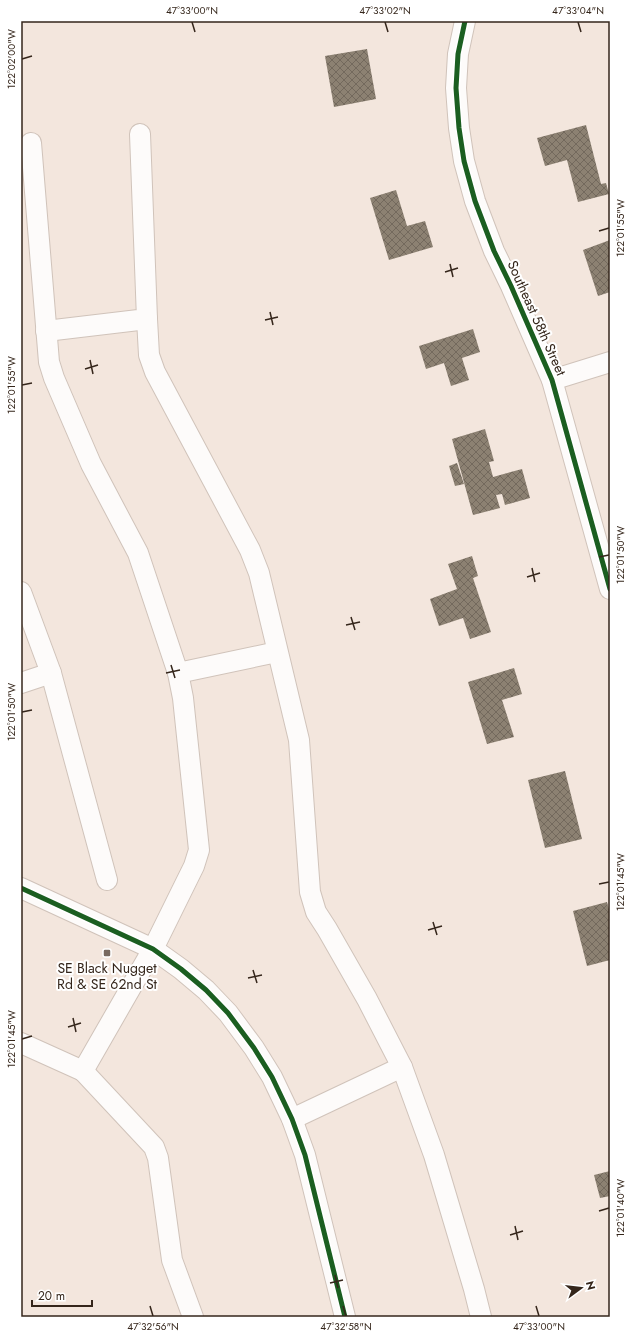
<svg xmlns="http://www.w3.org/2000/svg" width="631" height="1338" viewBox="0 0 631 1338" font-family="Jost,sans-serif">
  <style>
    .building { fill: url(#building-cross-hatch) }
    .lines { fill: none; stroke-linecap: round; stroke-linejoin: round }
    .minor-casing { stroke: #d0c3ba; stroke-width: 22 }
    .minor { stroke: #fdfbfa; stroke-width: 20 }
    .cycleway-casing { stroke: #fff; stroke-width: 8 }
    .cycleway { stroke: #1b5e20; stroke-width: 5 }
    .ticks { fill: none; stroke: #35261b; stroke-width: 1.5 }
    .poi-dot { fill: #78695f; stroke: #fff; stroke-width: 1.5 }
    .labels { text-anchor: middle; stroke-width: 4; stroke-linejoin: round; paint-order: stroke }
    .street-label { font-size: 14px; fill: #35261b; stroke: #fff }
    .poi-label { font-size: 14px; fill: #35261b; stroke: #fff }
    .neatline { fill: none; stroke: #35261b; stroke-width: 1.5 }
    .ticks-label { font-size: 10px; text-anchor: middle; fill: #35261b }
  </style>
  <defs>
    <pattern id="building-cross-hatch" width="8" height="8" patternUnits="userSpaceOnUse"><rect width="8" height="8" fill="#8c8172"/><path d="M0 0l8 8M0 8l8-8" fill="none" stroke="#73695d"/></pattern>
  </defs>
  <rect width="100%" height="100%" fill="#f3e6dd"/>
  <g class="building">
    <path d="M 367,49 L 376,99 L 334,107 L 325,56 Z"/>
    <path d="M 586,125 L 601,184 L 606,183 L 609,194 L 578,202 L 567,160 L 545,166 L 537,138 Z"/>
    <path d="M 396,190 L 407,226 L 425,221 L 433,247 L 389,260 L 370,198 Z"/>
    <path d="M 610,240 L 610,292 L 598,296 L 583,250 Z"/>
    <path d="M 473,329 L 480,352 L 462,358 L 469,380 L 451,386 L 444,363 L 426,369 L 419,346 Z"/>
    <path d="M 485,429 L 494,461 L 489,462 L 493,477 L 522,469 L 530,498 L 505,505 L 502,494 L 496,495 L 500,508 L 473,515 L 452,439 Z"/>
    <path d="M 457,463 L 464,484 L 455,486 L 449,466 Z"/>
    <path d="M 472,556 L 478,576 L 473,578 L 491,632 L 470,639 L 463,618 L 439,626 L 430,599 L 457,589 L 448,564 Z"/>
    <path d="M 514,668 L 522,694 L 502,700 L 514,737 L 487,744 L 468,682 Z"/>
    <path d="M 565,771 L 582,839 L 545,848 L 528,780 Z"/>
    <path d="M 607,902 L 610,913 L 610,960 L 587,966 L 573,911 Z"/>
    <path d="M 610,1171 L 610,1196 L 600,1198 L 594,1175 Z"/>
  </g>
  <g class="lines">
    <defs>
      <g id="minor">
        <path d="M 465,21 L 458,54 L 456,88 L 459,128 L 464,161 L 475,201 L 494,251 L 511,286 L 552,380 L 610,589"/>
        <path d="M 147,319 L 149,355 L 155,372 L 250,550 L 259,573 L 299,740 L 310,892 L 316,912 L 327,929 L 367,999 L 402,1067 L 434,1155 L 474,1289 L 481,1317"/>
        <path d="M 46,331 L 147,319 L 140,134"/>
        <path d="M 552,380 L 610,362"/>
        <path d="M 21,592 L 51,673 L 21,683"/>
        <path d="M 51,673 L 107,880"/>
        <path d="M 178,673 L 277,652"/>
        <path d="M 21,888 L 153,949 L 181,969 L 206,990 L 228,1013 L 254,1048 L 272,1077 L 292,1119 L 305,1155 L 345,1317"/>
        <path d="M 21,1043 L 83,1071 L 153,949 L 194,866 L 199,850 L 183,698 L 178,673 L 138,553 L 91,464 L 54,378 L 49,362 L 31,143"/>
        <path d="M 83,1071 L 154,1147 L 158,1158 L 172,1260 L 193,1317"/>
        <path d="M 292,1119 L 402,1067"/>
      </g>
    </defs>
    <use href="#minor" class="minor-casing"/>
    <use href="#minor" class="minor"/>
    <defs>
      <g id="cycleway">
        <path d="M 465,21 L 458,54 L 456,88 L 459,128 L 464,161 L 475,201 L 494,251 L 511,286 L 552,380 L 610,589"/>
        <path d="M 21,888 L 153,949 L 181,969 L 206,990 L 228,1013 L 254,1048 L 272,1077 L 292,1119 L 305,1155 L 345,1317"/>
      </g>
    </defs>
    <use href="#cycleway" class="cycleway-casing"/>
    <use href="#cycleway" class="cycleway"/>
  </g>
  <path class="ticks" d="M 192,22 L 195,32M 385,22 L 388,32M 578,22 L 581,32M 22,59 L 32,56M 599,231 L 609,228M 450,264 L 453,277M 445,272 L 458,268M 270,312 L 273,325M 265,320 L 278,317M 90,360 L 93,374M 85,369 L 98,365M 22,385 L 32,383M 599,557 L 609,555M 532,568 L 535,582M 527,577 L 540,573M 351,617 L 355,630M 346,625 L 360,622M 171,665 L 175,678M 166,673 L 180,670M 22,712 L 32,710M 599,884 L 609,882M 433,922 L 437,935M 428,930 L 442,926M 253,970 L 257,983M 248,978 L 262,975M 73,1018 L 76,1032M 68,1027 L 81,1023M 22,1039 L 32,1036M 599,1211 L 609,1208M 515,1226 L 518,1240M 510,1235 L 523,1231M 335,1275 L 338,1288M 330,1283 L 343,1280M 150,1306 L 153,1316M 343,1306 L 346,1316M 536,1306 L 539,1316"/>
  <rect class="poi-dot" x="103" y="949" width="8" height="8" rx="2"/>
  <g class="labels">
    <g class="street-label">
      <text transform="translate(537 318) rotate(66)" y="5">Southeast 58th Street</text>
    </g>
    <g class="poi-label">
      <text x="107" y="973">SE Black Nugget<tspan x="107" dy="16">Rd &amp; SE 62nd St</tspan></text>
    </g>
  </g>
  <rect width="631" height="1338" fill="none" stroke="#ffffff" stroke-width="44"/>
  <g transform="translate(581 1288) rotate(75)" stroke="#ffffff" stroke-width="3" paint-order="stroke">
  <path d="M0-3L7 15L0 10L-7 15Z" fill="#35261b"/>
  <text y="-6" font-size="11" font-weight="bold" text-anchor="middle" fill="#35261b">N</text>
  </g>
  <path d="M32 1300v6h60v-6" fill="none" stroke="#35261b" stroke-width="2"/>
  <text x="38" y="1300" font-size="12" fill="#35261b" stroke="#ffffff" stroke-width="3" paint-order="stroke">20 m</text>
  <rect x="22" y="22" width="587" height="1294" class="neatline"/>
  <g class="ticks-label">
    <text x="192" y="14">47°33'00"N</text>
    <text x="385" y="14">47°33'02"N</text>
    <text x="578" y="14">47°33'04"N</text>
    <text transform="translate(11 59) rotate(-90)" y="4">122°02'00"W</text>
    <text transform="translate(620 228) rotate(-90)" y="4">122°01'55"W</text>
    <text transform="translate(11 385) rotate(-90)" y="4">122°01'55"W</text>
    <text transform="translate(620 555) rotate(-90)" y="4">122°01'50"W</text>
    <text transform="translate(11 712) rotate(-90)" y="4">122°01'50"W</text>
    <text transform="translate(620 882) rotate(-90)" y="4">122°01'45"W</text>
    <text transform="translate(11 1039) rotate(-90)" y="4">122°01'45"W</text>
    <text transform="translate(620 1208) rotate(-90)" y="4">122°01'40"W</text>
    <text x="153" y="1330">47°32'56"N</text>
    <text x="346" y="1330">47°32'58"N</text>
    <text x="539" y="1330">47°33'00"N</text>
  </g>
</svg>
